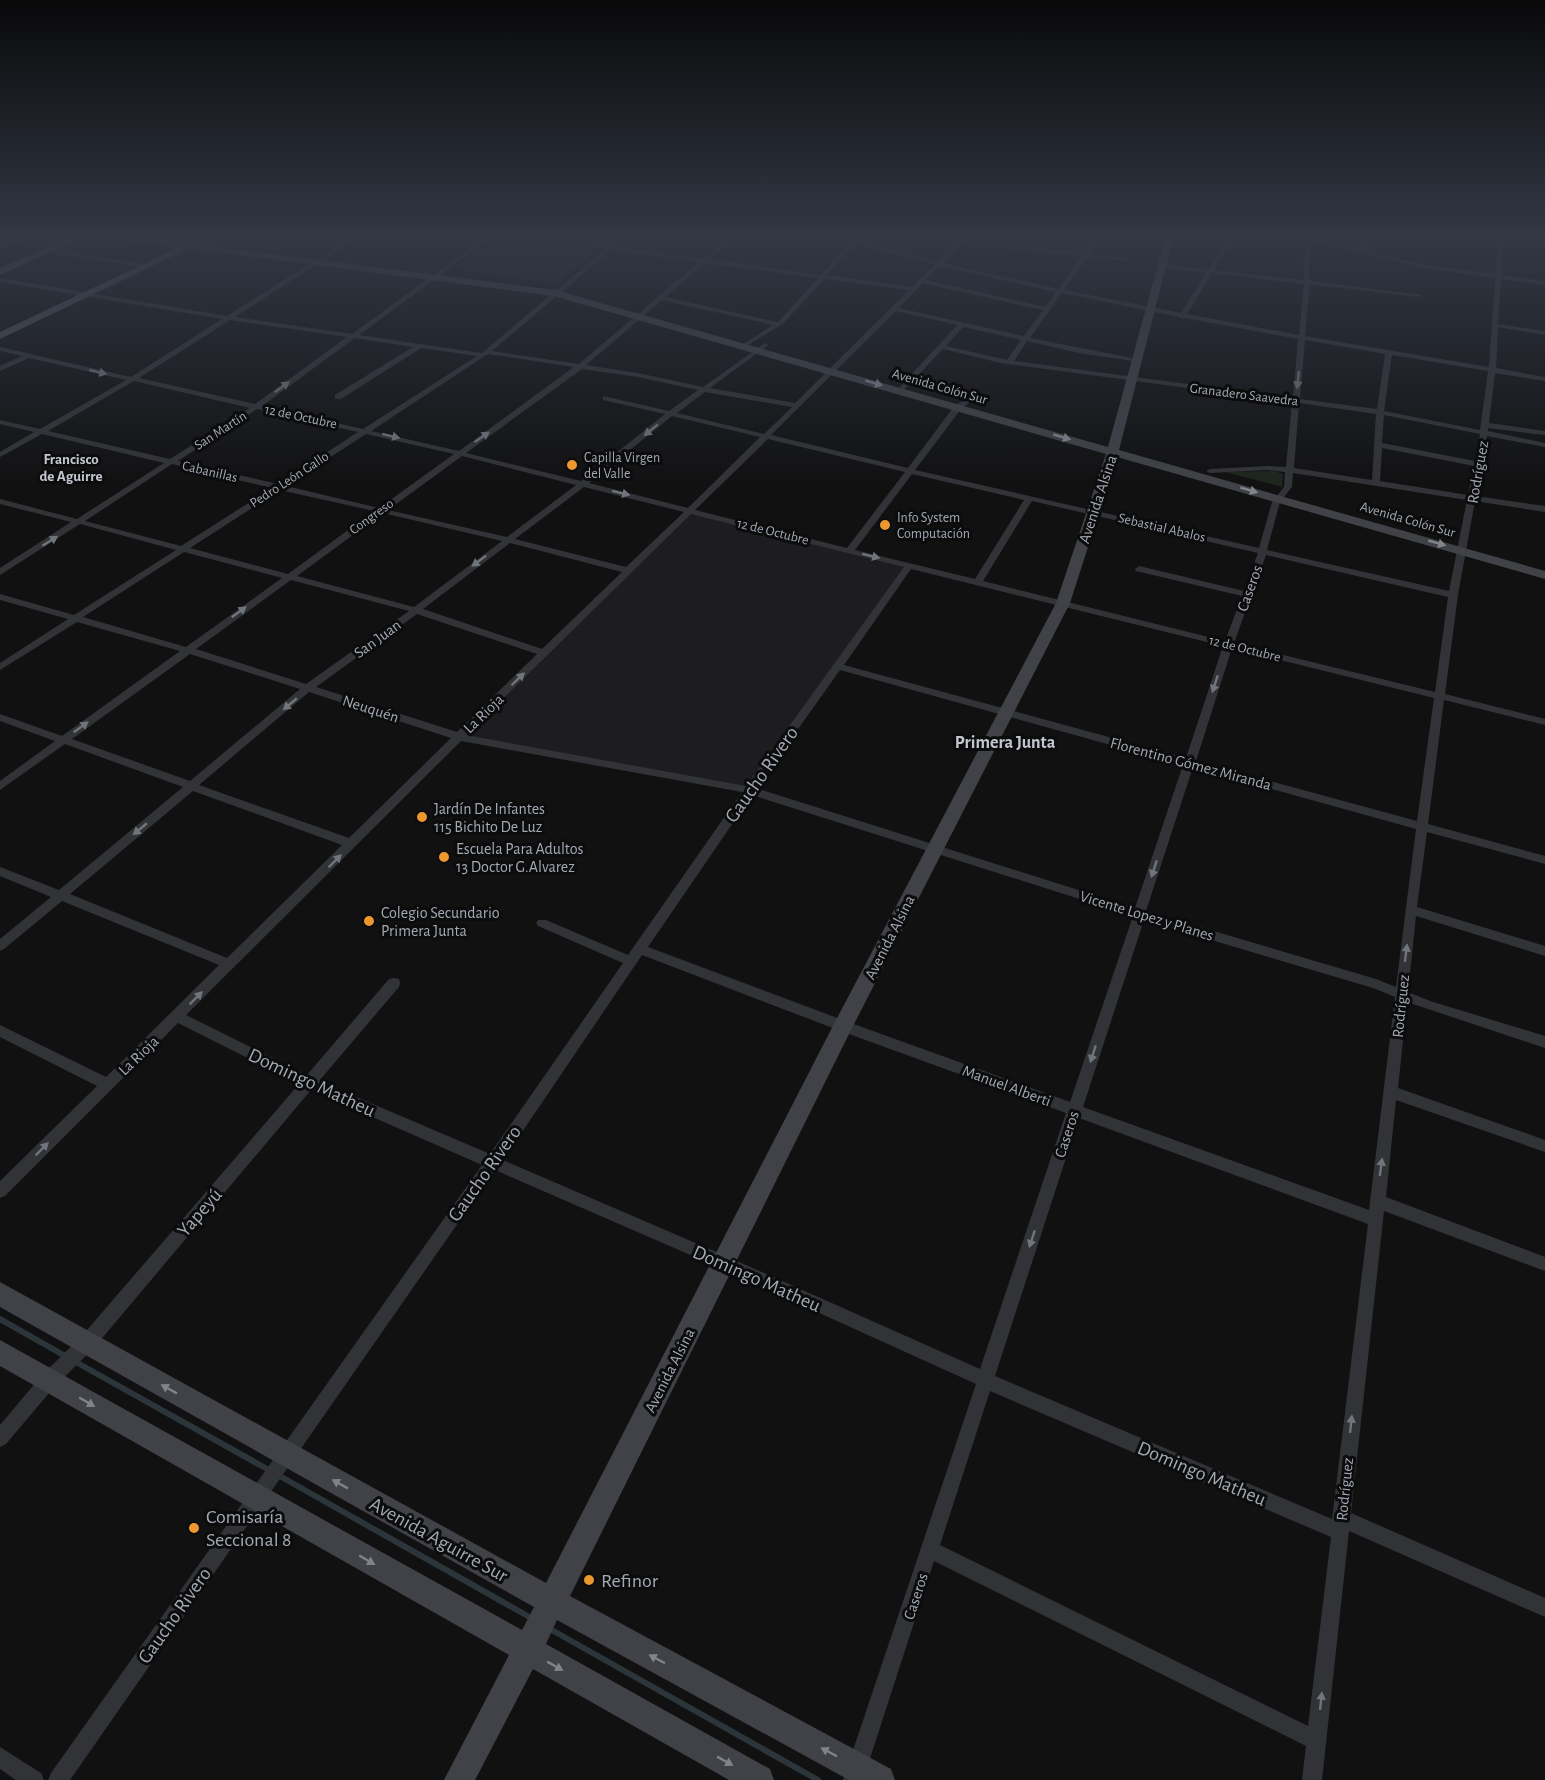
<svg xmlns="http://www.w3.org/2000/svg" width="1545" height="1780" viewBox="0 0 1545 1780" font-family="'Alegreya Sans',sans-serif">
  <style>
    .built { fill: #1d1d1f }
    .green { fill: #1d251d }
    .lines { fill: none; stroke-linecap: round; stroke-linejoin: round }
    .stream { stroke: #2b353a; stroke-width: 6 }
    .minor { fill: #323337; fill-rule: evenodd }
    .tertiary { fill: #323337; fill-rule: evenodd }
    .secondary { fill: #404247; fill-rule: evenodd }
    .primary { fill: #4e5056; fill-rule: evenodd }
    .oneway { fill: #70747b }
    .oneway2 { fill: #80858d }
    .poi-dot { fill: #ed982e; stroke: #0c0c0d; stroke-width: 2 }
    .labels { text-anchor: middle; stroke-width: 6; stroke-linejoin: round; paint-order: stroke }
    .far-street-label { font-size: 14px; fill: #a2a9b3; stroke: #0c0c0d }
    .far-poi-label { font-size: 14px; fill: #a2a9b3; stroke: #0c0c0d; text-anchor: start }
    .far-neighbourhood-label { font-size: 15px; font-weight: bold; fill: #c3c7cf; stroke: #0c0c0d }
    .street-label { font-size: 16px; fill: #a2a9b3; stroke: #0c0c0d }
    .poi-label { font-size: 16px; fill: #a2a9b3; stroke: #0c0c0d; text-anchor: start }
    .neighbourhood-label { font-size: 18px; font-weight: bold; fill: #c3c7cf; stroke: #0c0c0d }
    .near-street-label { font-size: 20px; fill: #a2a9b3; stroke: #0c0c0d }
    .near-poi-label { font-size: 20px; fill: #a2a9b3; stroke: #0c0c0d; text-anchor: start }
  </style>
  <rect width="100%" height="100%" fill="#111112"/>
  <path class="built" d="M 690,510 L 909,566 L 749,790 L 459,736 Z"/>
  <g class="green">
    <path d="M 214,235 L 306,235 L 272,252 L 200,242 Z"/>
    <path d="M 530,235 L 619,235 L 608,244 Z"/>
    <path d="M 499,236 L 600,248 L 556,284 L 453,269 Z"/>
    <path d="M 1274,471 L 1283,474 L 1282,487 L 1225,472 Z"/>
  </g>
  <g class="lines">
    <g class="stream">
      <path d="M 0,1319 L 67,1357"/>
      <path d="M 74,1361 L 269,1470"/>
      <path d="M 278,1475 L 533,1619"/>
      <path d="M 550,1629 L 818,1780"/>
    </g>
    <g class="minor">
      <path d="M 34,235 L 43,235 L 0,249 L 0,245 Z"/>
      <path d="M 355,235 L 362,235 L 235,317 L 352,334 L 488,235 L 495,235 L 359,335 L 482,353 L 605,249 L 512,235 L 528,235 L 609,246 L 622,235 L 628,235 L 615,247 L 703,259 L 731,235 L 737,235 L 709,259 L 821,275 L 857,235 L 863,235 L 858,241 L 938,261 L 964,235 L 970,235 L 965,241 L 1084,253 L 1093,235 L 1099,235 L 1090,253 L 1129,259 L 1126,261 L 1088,257 L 1064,290 L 1181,313 L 1206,273 L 1163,268 L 1161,265 L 1209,269 L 1230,235 L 1236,235 L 1214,270 L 1304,280 L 1303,259 L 1310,239 L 1313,237 L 1316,239 L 1309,259 L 1310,281 L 1422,295 L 1419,297 L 1310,284 L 1305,336 L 1489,367 L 1498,235 L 1504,235 L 1498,324 L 1545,331 L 1545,335 L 1498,327 L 1496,368 L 1545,377 L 1545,381 L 1495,373 L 1489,423 L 1545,431 L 1545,435 L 1488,428 L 1488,431 L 1545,443 L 1545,447 L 1487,436 L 1476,496 L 1545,506 L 1545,512 L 1475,501 L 1458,595 L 1445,694 L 1545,719 L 1545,725 L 1444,700 L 1428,824 L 1545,856 L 1545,864 L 1427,832 L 1417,907 L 1545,946 L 1545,956 L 1416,916 L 1408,992 L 1430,1001 L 1545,1036 L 1545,1048 L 1407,1002 L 1398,1088 L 1545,1140 L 1545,1152 L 1396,1100 L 1386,1197 L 1545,1257 L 1545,1271 L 1384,1211 L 1351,1513 L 1545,1598 L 1545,1617 L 1349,1531 L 1322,1780 L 1302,1780 L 1306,1746 L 934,1561 L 863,1780 L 843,1780 L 976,1384 L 718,1267 L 495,1170 L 70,1780 L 48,1780 L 51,1773 L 482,1165 L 311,1090 L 93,1349 L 55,1386 L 6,1444 L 0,1447 L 0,1425 L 43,1374 L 81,1337 L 299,1084 L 178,1023 L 5,1196 L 0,1198 L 0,1181 L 97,1086 L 0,1037 L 0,1025 L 106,1077 L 219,965 L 62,901 L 4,949 L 0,951 L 0,939 L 51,897 L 0,876 L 0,867 L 59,890 L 183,787 L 65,744 L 0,790 L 0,781 L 55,741 L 0,721 L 0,714 L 62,736 L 180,651 L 77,622 L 0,670 L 0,663 L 68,619 L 0,600 L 0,594 L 74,615 L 176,550 L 80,524 L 0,575 L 0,568 L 71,522 L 0,504 L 0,499 L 77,519 L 164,463 L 42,434 L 0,457 L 0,452 L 34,432 L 0,424 L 0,420 L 40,429 L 126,380 L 29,358 L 0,371 L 0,366 L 22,356 L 0,351 L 0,347 L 131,377 L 222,319 L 0,282 L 0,278 L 227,316 ZM 855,244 L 935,264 L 912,287 L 827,275 ZM 962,244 L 1082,256 L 1059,289 L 943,263 ZM 611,250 L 699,262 L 579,364 L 492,351 ZM 705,263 L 818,278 L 778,322 L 665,297 ZM 940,266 L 1056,292 L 1045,307 L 926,280 ZM 1212,273 L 1304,284 L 1299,335 L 1187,314 ZM 824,279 L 909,290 L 795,403 L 710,388 L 767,346 L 768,345 L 765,343 L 703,387 L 638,373 L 586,365 L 662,300 L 773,325 L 740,346 L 745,347 L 784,323 ZM 923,283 L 1043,310 L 1024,336 L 899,308 ZM 1062,293 L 1179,317 L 1182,319 L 1185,318 L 1298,339 L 1293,398 L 1014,361 L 1027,341 L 1079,353 L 1139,362 L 1140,361 L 1137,359 L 1030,338 ZM 896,311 L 957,325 L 898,389 L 898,393 L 901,393 L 943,349 L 1001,363 L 1292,402 L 1286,467 L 1268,466 L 1210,469 L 1206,471 L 1210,473 L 1268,470 L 1285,472 L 1284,487 L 1272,502 L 1259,548 L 915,470 L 961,409 L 970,402 L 966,400 L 955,405 L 908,468 L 771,435 ZM 230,320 L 347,337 L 255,404 L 139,378 ZM 963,327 L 1021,340 L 1007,360 L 946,346 ZM 355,338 L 413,347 L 335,395 L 335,399 L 341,399 L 421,348 L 477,356 L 363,429 L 262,406 ZM 1305,340 L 1385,354 L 1377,409 L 1300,399 ZM 488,354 L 574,367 L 459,451 L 371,431 ZM 1392,355 L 1488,371 L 1480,430 L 1384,411 ZM 582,369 L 638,377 L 698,390 L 669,411 L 603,396 L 603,400 L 665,414 L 581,481 L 466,453 ZM 134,381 L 250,408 L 170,459 L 48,431 ZM 705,392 L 716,394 L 792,407 L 764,434 L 677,413 ZM 1299,403 L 1376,414 L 1372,480 L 1294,468 ZM 257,409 L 358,432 L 278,484 L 178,461 ZM 1384,415 L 1480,434 L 1475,461 L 1382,443 ZM 672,416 L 760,437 L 688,508 L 589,483 ZM 366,434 L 454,454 L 379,508 L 286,486 ZM 768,439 L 905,472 L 847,548 L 695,510 ZM 1382,448 L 1474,466 L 1468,495 L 1380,481 ZM 462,456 L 576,485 L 507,537 L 388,510 ZM 172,464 L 272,488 L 181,546 L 85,521 ZM 1293,473 L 1467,500 L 1449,591 L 1267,550 L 1280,502 L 1292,487 ZM 912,474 L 1024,500 L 975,579 L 855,550 ZM 584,487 L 684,512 L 626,567 L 515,539 ZM 280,490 L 374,511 L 288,574 L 190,548 ZM 1032,501 L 1258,553 L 1244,591 L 1139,566 L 1135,569 L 1136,571 L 1242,596 L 1225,641 L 983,581 ZM 383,513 L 502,541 L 414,607 L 297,576 ZM 691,514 L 904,567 L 746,786 L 466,735 ZM 510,543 L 622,572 L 542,649 L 423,609 ZM 184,552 L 282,578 L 186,647 L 83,617 ZM 1266,555 L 1448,597 L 1435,692 L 1234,643 ZM 911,569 L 1223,646 L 1186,758 L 844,665 ZM 291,580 L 409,611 L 306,684 L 196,649 ZM 417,614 L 537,654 L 457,732 L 316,687 ZM 1232,648 L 1434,698 L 1417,821 L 1196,761 ZM 190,654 L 300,689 L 190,781 L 72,739 ZM 840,670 L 1183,765 L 1135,908 L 756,788 ZM 309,692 L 451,738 L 349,838 L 199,785 ZM 461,741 L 742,792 L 628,955 L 546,920 L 538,920 L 536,923 L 538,926 L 623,963 L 490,1154 L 319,1081 L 399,987 L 400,983 L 399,979 L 394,978 L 389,979 L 307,1075 L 186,1015 ZM 1193,767 L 1416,829 L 1396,987 L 1376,979 L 1146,911 ZM 193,791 L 342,845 L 227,958 L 70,894 ZM 752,795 L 1133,916 L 1070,1102 L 848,1022 L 648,947 ZM 1144,920 L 1373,988 L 1395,997 L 1369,1210 L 1083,1107 ZM 642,955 L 838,1030 L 1066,1113 L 980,1369 L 728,1257 L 503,1160 ZM 1079,1118 L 1368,1224 L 1332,1519 L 995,1376 ZM 990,1391 L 1331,1537 L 1308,1726 L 940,1545 Z"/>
      <path d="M 1364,235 L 1370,235 L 1366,251 L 1363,253 L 1360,251 Z"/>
      <path d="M 1512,235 L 1545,237 L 1545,241 L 1515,237 Z"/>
      <path d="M 48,249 L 147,264 L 150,266 L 147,268 L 46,252 Z"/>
      <path d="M 0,1747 L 41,1773 L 44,1780 L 16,1780 L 0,1769 Z"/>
    </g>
    <path class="tertiary" d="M 1287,235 L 1300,235 L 1423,264 L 1545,281 L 1545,285 L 1423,268 Z"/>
    <path class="secondary" d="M 102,235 L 125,235 L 555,290 L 1108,447 L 1166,235 L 1174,235 L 1119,450 L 1545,571 L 1545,579 L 1117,457 L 1070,603 L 851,1030 L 570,1596 L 891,1769 L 895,1780 L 849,1780 L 557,1620 L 546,1644 L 770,1769 L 774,1780 L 729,1780 L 533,1669 L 475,1780 L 444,1780 L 509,1655 L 0,1366 L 0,1340 L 522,1630 L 534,1607 L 0,1307 L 0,1282 L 546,1583 L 836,1020 L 1056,603 L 1106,454 L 554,296 L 162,245 L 106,238 Z"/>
    <g class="primary">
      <path d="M 75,235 L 88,235 L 0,275 L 0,268 Z"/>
      <path d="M 205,235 L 217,235 L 0,339 L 0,332 Z"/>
    </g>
  </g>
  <defs><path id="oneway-solid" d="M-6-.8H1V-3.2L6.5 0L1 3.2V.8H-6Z" transform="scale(1.5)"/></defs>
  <g class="oneway">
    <use href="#oneway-solid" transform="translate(98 372) rotate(13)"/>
    <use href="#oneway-solid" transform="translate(1298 380) rotate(96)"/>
    <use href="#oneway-solid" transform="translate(282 387) rotate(-36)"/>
    <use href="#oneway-solid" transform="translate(651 430) rotate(141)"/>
    <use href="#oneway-solid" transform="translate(391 436) rotate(13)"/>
    <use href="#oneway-solid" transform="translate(482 437) rotate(-35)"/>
    <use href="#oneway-solid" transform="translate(621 493) rotate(14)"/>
    <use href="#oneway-solid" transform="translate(50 541) rotate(-32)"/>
    <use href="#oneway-solid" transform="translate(871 556) rotate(14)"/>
    <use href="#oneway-solid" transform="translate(479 561) rotate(143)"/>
    <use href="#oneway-solid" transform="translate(239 612) rotate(-36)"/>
    <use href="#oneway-solid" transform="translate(518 679) rotate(-44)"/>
    <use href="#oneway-solid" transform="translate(1215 684) rotate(108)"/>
    <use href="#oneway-solid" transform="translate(290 704) rotate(140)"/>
    <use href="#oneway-solid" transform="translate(81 727) rotate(-36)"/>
    <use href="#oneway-solid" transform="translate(140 829) rotate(140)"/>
    <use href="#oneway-solid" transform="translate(335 861) rotate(-45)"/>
    <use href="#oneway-solid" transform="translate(1154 869) rotate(108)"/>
    <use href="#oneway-solid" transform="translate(1406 953) rotate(-83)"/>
    <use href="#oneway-solid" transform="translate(196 998) rotate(-45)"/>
    <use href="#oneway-solid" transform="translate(1093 1054) rotate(108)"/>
    <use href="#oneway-solid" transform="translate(42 1149) rotate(-45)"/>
    <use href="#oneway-solid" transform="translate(1381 1167) rotate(-82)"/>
    <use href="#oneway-solid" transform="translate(1032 1239) rotate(108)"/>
    <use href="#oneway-solid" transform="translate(1351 1424) rotate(-84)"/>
    <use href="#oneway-solid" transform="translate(1321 1701) rotate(-84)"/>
  </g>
  <g class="oneway2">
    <use href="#oneway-solid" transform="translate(874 383) rotate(16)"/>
    <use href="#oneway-solid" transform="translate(1062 437) rotate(16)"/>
    <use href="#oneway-solid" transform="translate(1249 490) rotate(16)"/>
    <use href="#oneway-solid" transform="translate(1437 543) rotate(16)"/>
    <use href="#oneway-solid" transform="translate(169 1389) rotate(-151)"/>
    <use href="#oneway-solid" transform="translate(87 1402) rotate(30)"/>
    <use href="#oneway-solid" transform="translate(340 1484) rotate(-151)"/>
    <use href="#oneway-solid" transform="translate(367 1560) rotate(30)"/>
    <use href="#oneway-solid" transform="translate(657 1659) rotate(-152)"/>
    <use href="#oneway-solid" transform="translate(555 1666) rotate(29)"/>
    <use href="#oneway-solid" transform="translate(829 1752) rotate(-152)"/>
    <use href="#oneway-solid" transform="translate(725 1761) rotate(29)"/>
  </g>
  <linearGradient id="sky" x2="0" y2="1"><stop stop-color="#09090a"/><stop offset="0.49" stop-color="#323844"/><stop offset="1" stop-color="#323844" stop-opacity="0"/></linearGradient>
  <rect width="1545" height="484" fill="url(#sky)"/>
  <g class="poi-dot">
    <circle cx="572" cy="465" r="6"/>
    <circle cx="885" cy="525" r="6"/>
    <circle cx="422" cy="817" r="6"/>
    <circle cx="444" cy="857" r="6"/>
    <circle cx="369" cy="921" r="6"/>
    <circle cx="194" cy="1528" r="6"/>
    <circle cx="589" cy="1580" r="6"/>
  </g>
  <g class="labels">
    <g class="far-street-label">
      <text transform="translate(940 386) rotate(16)" y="5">Avenida Colón Sur</text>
      <text transform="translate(1244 394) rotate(7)" y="5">Granadero Saavedra</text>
      <text transform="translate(301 416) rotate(12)" y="5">12 de Octubre</text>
      <text transform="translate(220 430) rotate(-33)" y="5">San Martín</text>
      <text transform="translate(210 471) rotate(13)" y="5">Cabanillas</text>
      <text transform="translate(289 479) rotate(-33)" y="5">Pedro León Gallo</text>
      <text transform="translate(371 516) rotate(-36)" y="5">Congreso</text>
      <text transform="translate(1408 519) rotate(16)" y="5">Avenida Colón Sur</text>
      <text transform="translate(1162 527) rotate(13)" y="5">Sebastial Abalos</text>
      <text transform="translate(773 531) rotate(14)" y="5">12 de Octubre</text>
      <text transform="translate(1245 648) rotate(14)" y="5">12 de Octubre</text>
    </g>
    <g class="far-poi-label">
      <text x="584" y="462">Capilla Virgen<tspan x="584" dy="16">del Valle</tspan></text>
      <text x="897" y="522">Info System<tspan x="897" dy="16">Computación</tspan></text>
    </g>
    <g class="far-neighbourhood-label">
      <text x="71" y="464">Francisco<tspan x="71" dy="17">de Aguirre</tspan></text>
    </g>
    <g class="street-label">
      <text transform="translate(1477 472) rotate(-80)" y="6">Rodríguez</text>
      <text transform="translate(1097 499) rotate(-72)" y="6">Avenida Alsina</text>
      <text transform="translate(1249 588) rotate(-70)" y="6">Caseros</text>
      <text transform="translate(377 638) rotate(-36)" y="6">San Juan</text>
      <text transform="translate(371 708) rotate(18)" y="6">Neuquén</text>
      <text transform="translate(483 713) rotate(-44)" y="6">La Rioja</text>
      <text transform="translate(1191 763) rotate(15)" y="6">Florentino Gómez Miranda</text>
      <text transform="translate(1147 915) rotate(17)" y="6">Vicente Lopez y Planes</text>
      <text transform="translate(889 937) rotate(-63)" y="6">Avenida Alsina</text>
      <text transform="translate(1400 1006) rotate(-84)" y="6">Rodríguez</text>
      <text transform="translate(138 1055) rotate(-44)" y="6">La Rioja</text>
      <text transform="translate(1007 1085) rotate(20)" y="6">Manuel Alberti</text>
      <text transform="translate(1066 1134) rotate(-72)" y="6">Caseros</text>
      <text transform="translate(669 1370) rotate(-63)" y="6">Avenida Alsina</text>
      <text transform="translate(1344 1489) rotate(-84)" y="6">Rodríguez</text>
      <text transform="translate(915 1596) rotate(-72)" y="6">Caseros</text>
    </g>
    <g class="poi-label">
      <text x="434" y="814">Jardín De Infantes<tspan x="434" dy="18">115 Bichito De Luz</tspan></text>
      <text x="456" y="854">Escuela Para Adultos<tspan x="456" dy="18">13 Doctor G.Alvarez</tspan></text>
      <text x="381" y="918">Colegio Secundario<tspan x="381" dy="18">Primera Junta</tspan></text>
    </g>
    <g class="neighbourhood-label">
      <text x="1005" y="748">Primera Junta</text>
    </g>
    <g class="near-street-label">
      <text transform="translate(761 774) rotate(-55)" y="7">Gaucho Rivero</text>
      <text transform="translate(312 1082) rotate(25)" y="7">Domingo Matheu</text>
      <text transform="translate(484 1173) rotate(-55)" y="7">Gaucho Rivero</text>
      <text transform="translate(199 1212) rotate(-49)" y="7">Yapeyú</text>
      <text transform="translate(757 1278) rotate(24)" y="7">Domingo Matheu</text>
      <text transform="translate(1202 1473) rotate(23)" y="7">Domingo Matheu</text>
      <text transform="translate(439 1539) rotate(29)" y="7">Avenida Aguirre Sur</text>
      <text transform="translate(174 1615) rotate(-55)" y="7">Gaucho Rivero</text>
    </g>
    <g class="near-poi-label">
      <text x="206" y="1523">Comisaría<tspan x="206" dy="23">Seccional 8</tspan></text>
      <text x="601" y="1587">Refinor</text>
    </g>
  </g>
</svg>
